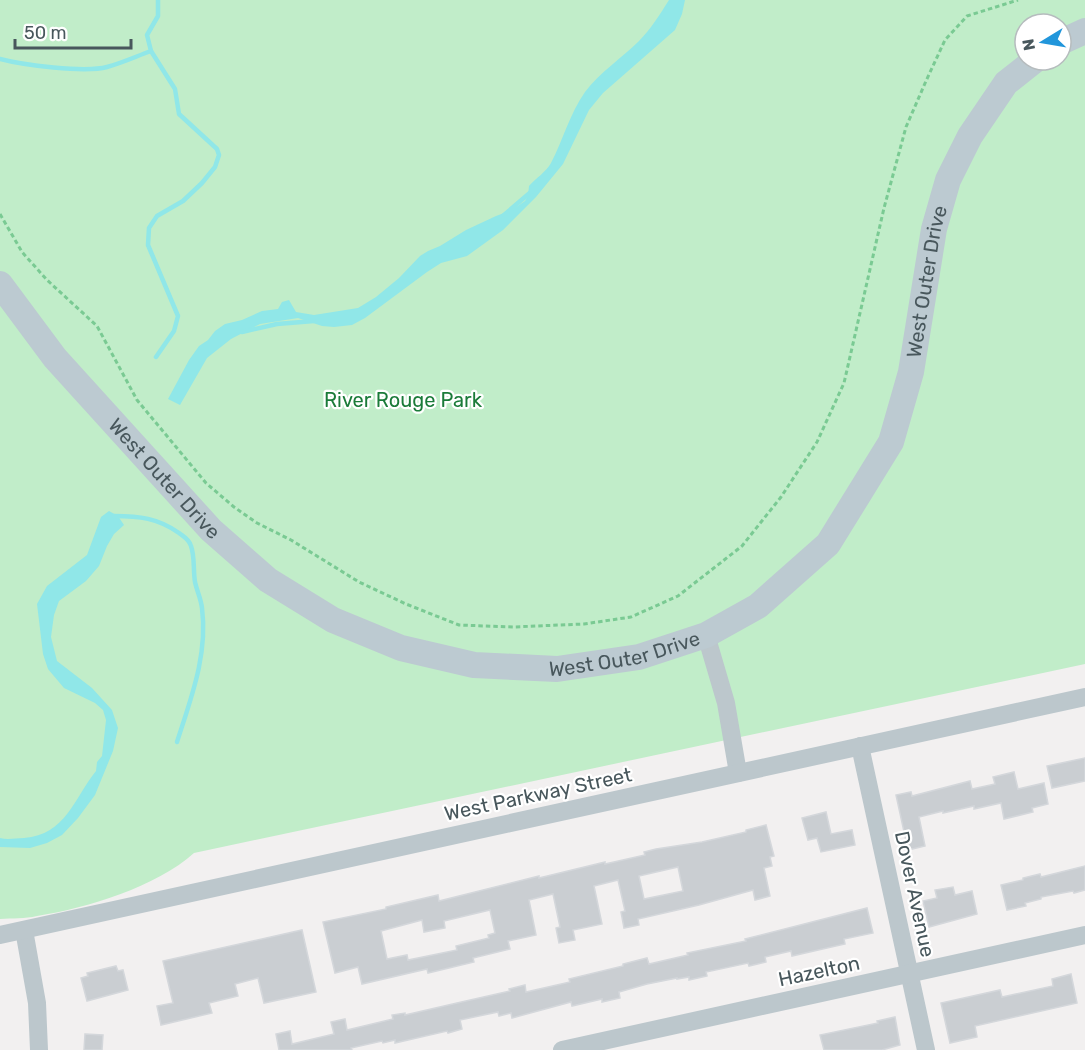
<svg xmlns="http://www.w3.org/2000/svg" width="1085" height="1050" viewBox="0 0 1085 1050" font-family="Rubik,sans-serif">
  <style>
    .green { fill: #c1edc9; fill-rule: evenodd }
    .water { fill: #90e7e8 }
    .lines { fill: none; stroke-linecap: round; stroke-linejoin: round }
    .stream { stroke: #90e7e8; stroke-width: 4.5 }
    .building { fill: #caced2; stroke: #d4d7db; stroke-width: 1.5; fill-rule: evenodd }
    .path { stroke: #7aca93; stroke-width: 3; stroke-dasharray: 4.5 3; stroke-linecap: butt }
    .street { stroke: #bcc7cc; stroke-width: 18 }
    .secondary { stroke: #bccad1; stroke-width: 26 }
    .labels { text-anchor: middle; stroke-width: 4.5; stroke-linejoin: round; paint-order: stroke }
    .street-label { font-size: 20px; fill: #48575c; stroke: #fff }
    .park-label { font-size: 20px; fill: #1b7b39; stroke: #fff }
  </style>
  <rect width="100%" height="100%" fill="#f2f0f0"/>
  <path class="green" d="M 0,0 L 1085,0 L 1085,664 L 194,853 C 156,887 87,908 37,916 C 25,919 12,918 0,919 ZM 1025,24 L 1061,24 L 1061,60 L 1025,60 Z"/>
  <g class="water">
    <path d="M 669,0 L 685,0 L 682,14 L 675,30 L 603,93 L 589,110 L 563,164 L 536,197 L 503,230 L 467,256 L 441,263 L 427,272 L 365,318 L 352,325 L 334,327 L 322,326 L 298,318 L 260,324 L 231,339 L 207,358 L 180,405 L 168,399 L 189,360 L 199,346 L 208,340 L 215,331 L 225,324 L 242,320 L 262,311 L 278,309 L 282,302 L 289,300 L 296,312 L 314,315 L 358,308 L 376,297 L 399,278 L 420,256 L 428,251 L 440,246 L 466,230 L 496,216 L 512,210 L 525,201 L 528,195 L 529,186 C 536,178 546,172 551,163 C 563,140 570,113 585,92 C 600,72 622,58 639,41 C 651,29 660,14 669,0 Z"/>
    <path d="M 109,511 L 118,516 L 124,525 L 114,534 L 107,546 L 99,566 L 86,581 L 59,601 L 54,615 L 51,637 L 57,661 L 92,688 L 112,710 L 118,728 L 113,751 L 95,795 L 78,818 L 62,835 L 47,843 L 30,848 L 0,847 L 0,838 C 8,840 16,838 24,838 C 66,835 74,798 96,771 L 97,762 L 102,756 L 106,720 L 103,710 L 95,703 L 64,688 L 48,669 L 43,654 L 37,604 L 47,586 L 87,555 L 101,517 Z"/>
  </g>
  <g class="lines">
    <g class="stream">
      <path d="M 0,59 C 22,65 85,73 107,67 C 122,63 137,56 151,51"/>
      <path d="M 504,215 L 532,191"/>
      <path d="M 242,332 L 277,324 L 314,321"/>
      <path d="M 156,357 L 174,331 L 178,316 L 148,245 L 149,228 L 157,216 L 183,201 L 202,183 L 215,167 L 219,155 L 217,149 L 179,114 L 175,89 L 151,51 L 147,35 L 158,16 L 158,0"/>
      <path d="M 114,516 C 139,516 158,518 179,533 C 184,537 189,539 191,546 C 195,557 193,570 195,582 C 197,591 201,599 202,608 C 208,655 191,698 177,742"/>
    </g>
  </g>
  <g class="building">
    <path d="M 1085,758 L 1085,781 L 1052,788 L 1047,766 Z"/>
    <path d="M 1014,772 L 1018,789 L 1044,783 L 1048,804 L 1032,808 L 1033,812 L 1004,819 L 1001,803 L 974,809 L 974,806 L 943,813 L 943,811 L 919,817 L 925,846 L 908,850 L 896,795 L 911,792 L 912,796 L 970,781 L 972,789 L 995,784 L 993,777 Z"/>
    <path d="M 826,812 L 831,834 L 852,830 L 855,845 L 821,852 L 817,838 L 808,840 L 802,818 Z"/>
    <path d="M 766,825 L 774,856 L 770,857 L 772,866 L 764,868 L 770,896 L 755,900 L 753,890 L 699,905 L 638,919 L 639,925 L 624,928 L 621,912 L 625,911 L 618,880 L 594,886 L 602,924 L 573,930 L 575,940 L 559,943 L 556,928 L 560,927 L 553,894 L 529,900 L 536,935 L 508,941 L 510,949 L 473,958 L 474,962 L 428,973 L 427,969 L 362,984 L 358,967 L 335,973 L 323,922 L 386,909 L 386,907 L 438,895 L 439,901 L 539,876 L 539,878 L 605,862 L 605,864 L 645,855 L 644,852 L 656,849 L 702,842 L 746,832 L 746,830 ZM 678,867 L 683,891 L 644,899 L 639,876 ZM 490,910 L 495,933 L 488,935 L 489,938 L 456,946 L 457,950 L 408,960 L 407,955 L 387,959 L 381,931 L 422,920 L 424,932 L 445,928 L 444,921 Z"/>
    <path d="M 1085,866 L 1085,890 L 1074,893 L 1073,891 L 1041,897 L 1041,899 L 1025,903 L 1026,906 L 1007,910 L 1001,885 L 1023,880 L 1023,878 L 1040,874 L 1041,877 Z"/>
    <path d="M 953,887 L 955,895 L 972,891 L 977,914 L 929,927 L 923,901 L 937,898 L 935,890 Z"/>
    <path d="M 867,908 L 873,933 L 844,939 L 845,944 L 827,948 L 792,956 L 791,951 L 765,957 L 766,962 L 749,966 L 748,963 L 706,972 L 707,976 L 689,980 L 689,977 L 677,979 L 677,978 L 647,984 L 619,992 L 620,998 L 602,1002 L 602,999 L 572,1006 L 571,1002 L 512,1018 L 511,1013 L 499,1016 L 498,1012 L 460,1020 L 462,1029 L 448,1033 L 447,1031 L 395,1043 L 395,1040 L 383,1043 L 382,1041 L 351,1048 L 352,1050 L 279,1050 L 276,1034 L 290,1031 L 292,1044 L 334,1034 L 331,1022 L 345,1019 L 347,1030 L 393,1019 L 392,1015 L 405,1013 L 405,1015 L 457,1003 L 510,991 L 509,989 L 525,985 L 526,992 L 570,982 L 569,979 L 623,966 L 623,964 L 647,958 L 649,964 L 688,955 L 687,953 L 746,941 L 745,939 Z"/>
    <path d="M 302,930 L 316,992 L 264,1003 L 258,978 L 235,984 L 238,996 L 209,1003 L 212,1013 L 161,1025 L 157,1006 L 173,1003 L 163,961 Z"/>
    <path d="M 116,966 L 118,971 L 123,970 L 128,990 L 87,1001 L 81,978 L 88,976 L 87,973 Z"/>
    <path d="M 1071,974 L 1077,1003 L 975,1026 L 977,1037 L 950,1043 L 941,1003 L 1000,990 L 1002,997 L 1053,986 L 1052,979 Z"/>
    <path d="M 895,1017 L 900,1045 L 882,1050 L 824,1050 L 820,1035 L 878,1023 L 877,1021 Z"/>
    <path d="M 85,1034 L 103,1035 L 102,1050 L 84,1050 Z"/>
  </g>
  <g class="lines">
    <path class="path" d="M 0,214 L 22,252 L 47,280 L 97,326 L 137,400 L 206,483 L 234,507 L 257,523 L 291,540 L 359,582 L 406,604 L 459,625 L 513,627 L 584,624 L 631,617 L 678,596 L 742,546 L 781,497 L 817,442 L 844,383 L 884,208 L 906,127 L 926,81 L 945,40 L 967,16 L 1018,0"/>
    <g class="street">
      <path d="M 706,635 L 726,703 L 738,773"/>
      <path d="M 860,746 L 926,1050"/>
      <path d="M 24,930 L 37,1003 L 39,1050"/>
      <path d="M 0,935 L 1085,697"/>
      <path d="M 562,1050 L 1085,935"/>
    </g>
    <g class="secondary">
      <path d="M 1061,42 L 1085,31"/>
      <path id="s1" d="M 0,284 L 55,358 L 211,530 L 268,580 L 333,620 L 401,648 L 474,665 L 557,669 L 639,657 L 706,635 L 758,606 L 828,544 L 891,442 L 911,372 L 934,229 L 948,180 L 970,136 L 1006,83 L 1035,60"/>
    </g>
  </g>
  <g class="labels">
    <g class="street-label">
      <text dy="7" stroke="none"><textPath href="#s1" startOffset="1299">West Outer Drive</textPath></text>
      <text dy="7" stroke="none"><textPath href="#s1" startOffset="255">West Outer Drive</textPath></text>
      <text dy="7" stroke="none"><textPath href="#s1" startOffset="777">West Outer Drive</textPath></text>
      <text transform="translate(538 794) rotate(-12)" y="7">West Parkway Street</text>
      <text transform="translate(915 894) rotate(78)" y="7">Dover Avenue</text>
      <text transform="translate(819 971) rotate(-12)" y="7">Hazelton</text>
    </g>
    <g class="park-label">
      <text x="403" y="407">River Rouge Park</text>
    </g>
  </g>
  <g transform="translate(1043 42) rotate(259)"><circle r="28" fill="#ffffff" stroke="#b6bcbe" stroke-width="1.5"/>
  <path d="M0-4.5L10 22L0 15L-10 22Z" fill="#2196db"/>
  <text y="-9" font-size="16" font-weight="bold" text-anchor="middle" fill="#48575c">N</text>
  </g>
  <path d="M15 39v9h116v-9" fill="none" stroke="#48575c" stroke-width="3"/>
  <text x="24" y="39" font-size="18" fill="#48575c" stroke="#ffffff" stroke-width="4.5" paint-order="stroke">50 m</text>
</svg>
